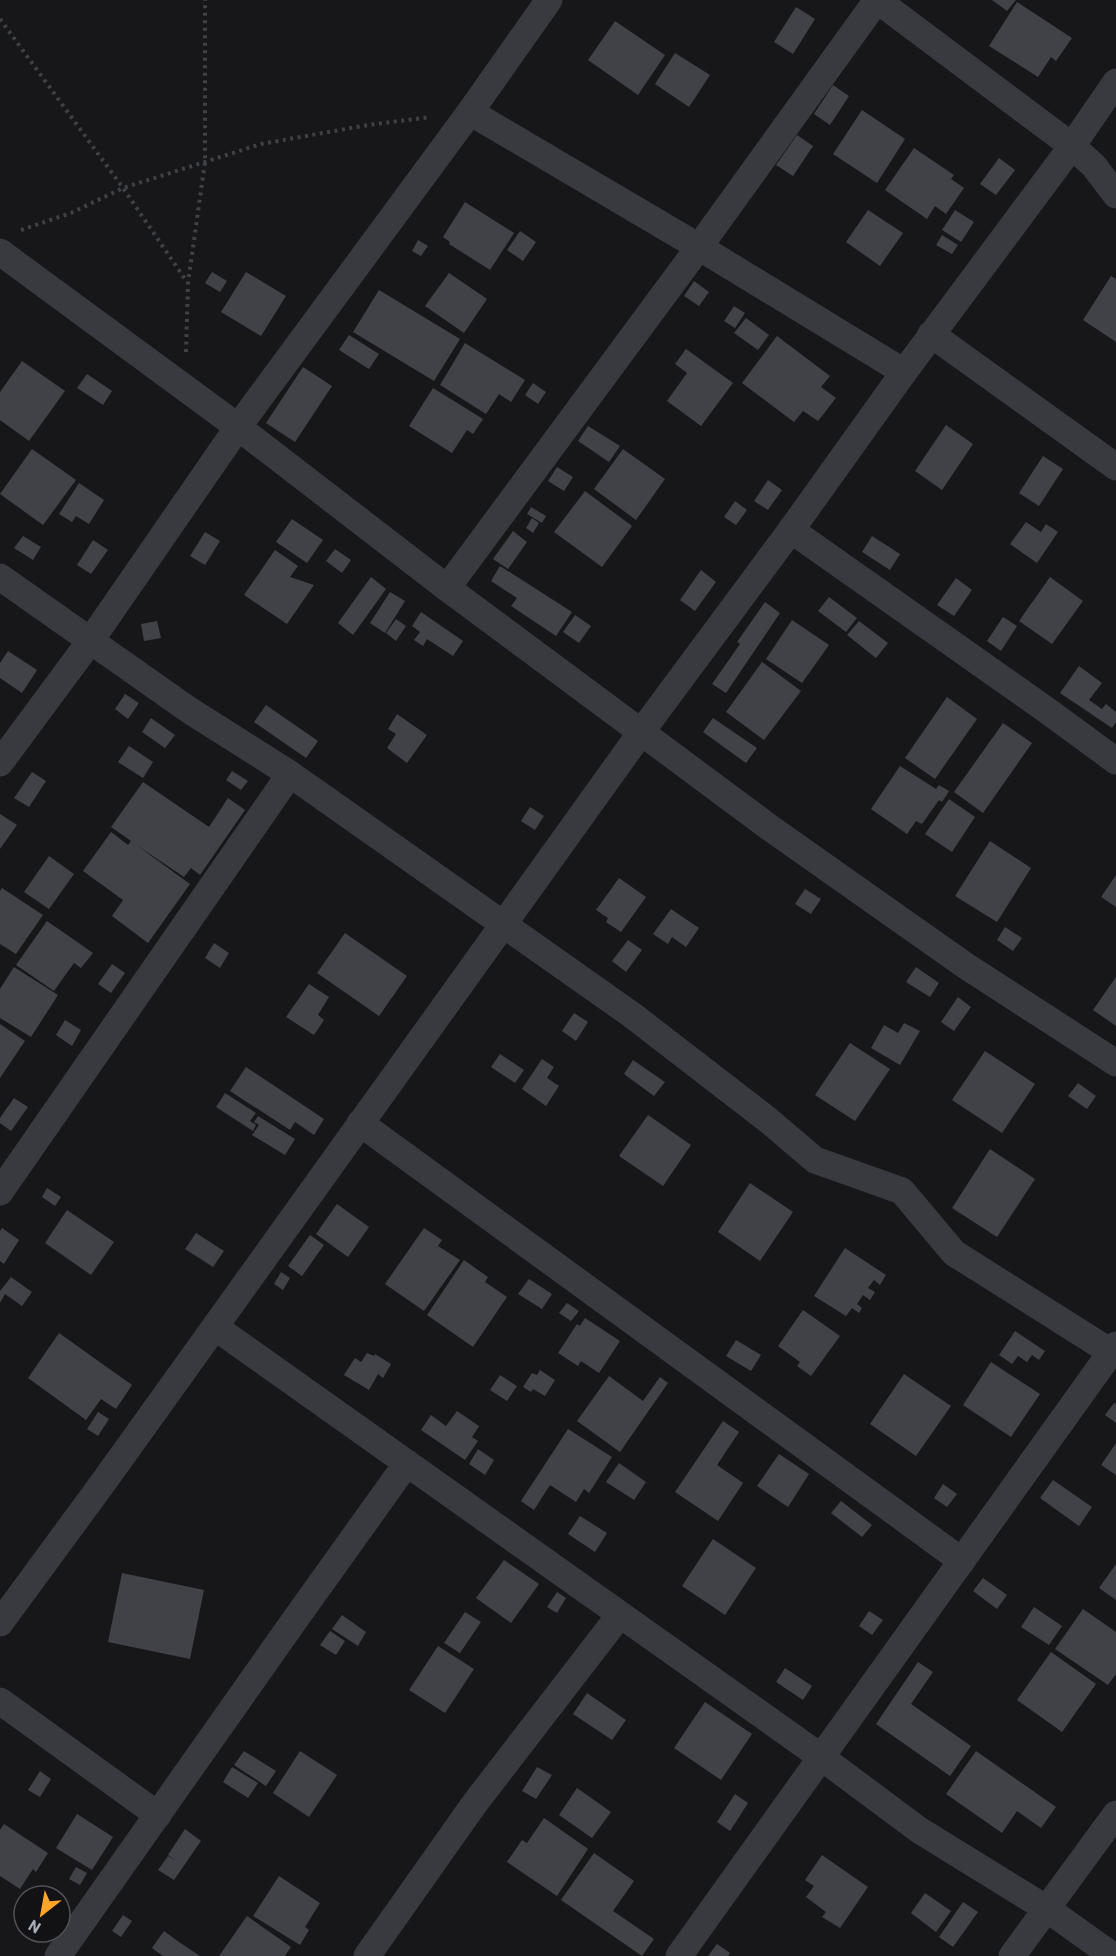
<svg xmlns="http://www.w3.org/2000/svg" width="1116" height="1956" viewBox="0 0 1116 1956" font-family="Barlow,sans-serif">
  <style>
    .building { fill: #414247 }
    .lines { fill: none; stroke-linecap: round; stroke-linejoin: round }
    .path { stroke: #3e4146; stroke-width: 4; stroke-dasharray: 3 4.5; stroke-linecap: butt }
    .street { stroke: #383a3f; stroke-width: 27 }
  </style>
  <rect width="100%" height="100%" fill="#17171a"/>
  <g class="building">
    <path d="M 992,0 L 1016,0 L 1007,11 Z"/>
    <path d="M 1017,2 L 1072,38 L 1056,61 L 1051,57 L 1038,77 L 989,46 Z"/>
    <path d="M 796,7 L 815,19 L 793,54 L 774,42 Z"/>
    <path d="M 615,21 L 665,55 L 638,95 L 588,60 Z"/>
    <path d="M 675,53 L 710,75 L 689,107 L 655,84 Z"/>
    <path d="M 833,85 L 849,96 L 830,125 L 814,114 Z"/>
    <path d="M 862,110 L 905,139 L 877,183 L 833,154 Z"/>
    <path d="M 797,135 L 813,146 L 793,176 L 776,165 Z"/>
    <path d="M 914,148 L 954,175 L 951,179 L 964,188 L 946,214 L 935,206 L 927,219 L 885,190 Z"/>
    <path d="M 999,158 L 1015,170 L 996,195 L 980,184 Z"/>
    <path d="M 465,202 L 514,233 L 490,270 L 449,244 L 450,242 L 443,237 Z"/>
    <path d="M 868,210 L 903,233 L 880,266 L 846,242 Z"/>
    <path d="M 955,210 L 974,222 L 961,242 L 942,230 Z"/>
    <path d="M 520,231 L 536,242 L 523,261 L 507,250 Z"/>
    <path d="M 942,235 L 958,245 L 952,254 L 936,245 Z"/>
    <path d="M 418,240 L 428,246 L 421,256 L 412,251 Z"/>
    <path d="M 212,272 L 227,281 L 220,292 L 205,283 Z"/>
    <path d="M 246,272 L 286,296 L 261,336 L 221,312 Z"/>
    <path d="M 449,273 L 487,299 L 464,333 L 425,306 Z"/>
    <path d="M 1111,276 L 1116,279 L 1116,342 L 1083,320 Z"/>
    <path d="M 694,281 L 709,292 L 699,306 L 684,296 Z"/>
    <path d="M 379,290 L 460,339 L 434,381 L 353,332 Z"/>
    <path d="M 734,306 L 745,313 L 735,328 L 724,321 Z"/>
    <path d="M 746,318 L 769,335 L 758,350 L 734,333 Z"/>
    <path d="M 349,335 L 379,354 L 369,369 L 339,350 Z"/>
    <path d="M 777,336 L 830,376 L 821,387 L 836,398 L 818,421 L 803,411 L 794,422 L 742,383 Z"/>
    <path d="M 465,343 L 525,380 L 511,402 L 499,394 L 486,414 L 440,385 Z"/>
    <path d="M 686,349 L 733,383 L 701,426 L 667,401 L 687,373 L 675,364 Z"/>
    <path d="M 22,361 L 65,391 L 29,441 L 0,420 L 0,392 Z"/>
    <path d="M 303,367 L 332,386 L 295,442 L 266,423 Z"/>
    <path d="M 87,374 L 112,391 L 103,405 L 77,388 Z"/>
    <path d="M 533,383 L 546,392 L 538,404 L 525,395 Z"/>
    <path d="M 433,388 L 483,419 L 473,434 L 467,430 L 452,453 L 409,426 Z"/>
    <path d="M 946,425 L 973,444 L 942,490 L 915,471 Z"/>
    <path d="M 588,426 L 620,446 L 609,462 L 578,441 Z"/>
    <path d="M 32,449 L 76,480 L 43,525 L 0,494 Z"/>
    <path d="M 623,449 L 665,479 L 636,520 L 594,489 Z"/>
    <path d="M 1043,456 L 1063,469 L 1039,506 L 1019,493 Z"/>
    <path d="M 557,467 L 573,477 L 564,491 L 548,481 Z"/>
    <path d="M 768,480 L 782,490 L 768,510 L 754,501 Z"/>
    <path d="M 79,483 L 104,500 L 89,524 L 76,516 L 72,522 L 59,514 Z"/>
    <path d="M 585,491 L 632,526 L 602,567 L 554,532 Z"/>
    <path d="M 735,501 L 747,510 L 736,525 L 724,517 Z"/>
    <path d="M 531,507 L 546,516 L 542,523 L 527,514 Z"/>
    <path d="M 532,518 L 539,523 L 533,533 L 526,528 Z"/>
    <path d="M 292,519 L 323,540 L 307,563 L 276,542 Z"/>
    <path d="M 1026,522 L 1041,532 L 1046,524 L 1058,532 L 1037,563 L 1010,544 Z"/>
    <path d="M 513,531 L 527,542 L 508,569 L 493,559 Z"/>
    <path d="M 205,532 L 220,541 L 205,565 L 190,556 Z"/>
    <path d="M 23,536 L 41,547 L 33,560 L 14,548 Z"/>
    <path d="M 872,536 L 900,554 L 890,570 L 862,552 Z"/>
    <path d="M 93,540 L 108,550 L 91,574 L 77,565 Z"/>
    <path d="M 335,549 L 351,560 L 342,573 L 326,561 Z"/>
    <path d="M 275,550 L 298,566 L 290,577 L 314,585 L 287,624 L 244,595 Z"/>
    <path d="M 500,566 L 572,612 L 556,636 L 511,606 L 517,598 L 491,581 Z"/>
    <path d="M 701,570 L 716,582 L 695,611 L 680,600 Z"/>
    <path d="M 371,577 L 386,589 L 353,635 L 338,623 Z"/>
    <path d="M 1050,577 L 1083,601 L 1052,644 L 1019,621 Z"/>
    <path d="M 956,578 L 972,590 L 954,616 L 937,605 Z"/>
    <path d="M 390,592 L 405,601 L 385,633 L 370,623 Z"/>
    <path d="M 829,597 L 857,618 L 846,632 L 818,611 Z"/>
    <path d="M 765,602 L 780,613 L 726,693 L 712,684 L 740,644 L 737,642 Z"/>
    <path d="M 421,612 L 463,641 L 453,656 L 427,639 L 423,646 L 414,640 L 420,632 L 412,626 Z"/>
    <path d="M 575,615 L 591,626 L 579,643 L 563,632 Z"/>
    <path d="M 1003,617 L 1017,626 L 1001,651 L 987,641 Z"/>
    <path d="M 396,619 L 406,626 L 396,641 L 386,633 Z"/>
    <path d="M 792,620 L 829,645 L 802,683 L 766,659 Z"/>
    <path d="M 157,621 L 161,638 L 144,641 L 141,624 Z"/>
    <path d="M 859,621 L 888,643 L 876,658 L 847,635 Z"/>
    <path d="M 8,651 L 37,670 L 22,693 L 0,678 L 0,663 Z"/>
    <path d="M 762,662 L 801,691 L 764,740 L 726,712 Z"/>
    <path d="M 1079,666 L 1102,683 L 1089,700 L 1102,709 L 1106,704 L 1116,712 L 1116,722 L 1112,728 L 1060,693 Z"/>
    <path d="M 125,694 L 139,703 L 128,719 L 115,709 Z"/>
    <path d="M 947,697 L 977,719 L 935,779 L 905,758 Z"/>
    <path d="M 266,705 L 318,741 L 306,758 L 254,722 Z"/>
    <path d="M 397,714 L 427,735 L 407,763 L 387,748 L 396,734 L 388,729 Z"/>
    <path d="M 151,718 L 175,735 L 165,748 L 142,732 Z"/>
    <path d="M 713,718 L 757,748 L 746,763 L 703,732 Z"/>
    <path d="M 1003,723 L 1032,743 L 983,813 L 954,792 Z"/>
    <path d="M 129,746 L 153,762 L 143,778 L 118,762 Z"/>
    <path d="M 900,766 L 936,789 L 939,785 L 949,791 L 942,802 L 939,800 L 922,824 L 916,821 L 907,834 L 871,809 Z"/>
    <path d="M 232,771 L 248,781 L 241,790 L 226,780 Z"/>
    <path d="M 32,772 L 46,781 L 29,807 L 14,798 Z"/>
    <path d="M 143,782 L 209,827 L 228,798 L 245,810 L 200,875 L 191,868 L 184,877 L 135,844 L 190,884 L 148,943 L 112,916 L 123,900 L 83,871 L 111,832 L 128,845 L 131,841 L 111,827 Z"/>
    <path d="M 949,799 L 975,817 L 952,852 L 925,834 Z"/>
    <path d="M 530,807 L 544,816 L 535,830 L 521,821 Z"/>
    <path d="M 0,814 L 17,825 L 0,849 Z"/>
    <path d="M 990,841 L 1031,868 L 997,922 L 955,896 Z"/>
    <path d="M 49,856 L 74,874 L 49,909 L 24,892 Z"/>
    <path d="M 1116,875 L 1116,907 L 1101,897 Z"/>
    <path d="M 619,878 L 646,897 L 621,932 L 606,922 L 608,918 L 596,910 Z"/>
    <path d="M 2,888 L 43,915 L 16,954 L 0,944 L 0,891 Z"/>
    <path d="M 805,889 L 821,899 L 811,914 L 795,904 Z"/>
    <path d="M 671,909 L 699,928 L 686,947 L 672,937 L 668,944 L 653,934 Z"/>
    <path d="M 47,921 L 93,953 L 81,968 L 74,963 L 54,991 L 16,965 Z"/>
    <path d="M 1005,927 L 1022,938 L 1013,951 L 997,940 Z"/>
    <path d="M 345,933 L 407,976 L 379,1016 L 317,973 Z"/>
    <path d="M 628,940 L 642,950 L 626,972 L 612,961 Z"/>
    <path d="M 214,943 L 229,953 L 220,968 L 205,958 Z"/>
    <path d="M 112,964 L 125,973 L 111,993 L 98,984 Z"/>
    <path d="M 14,967 L 58,995 L 31,1037 L 0,1018 L 0,989 Z"/>
    <path d="M 916,967 L 939,983 L 930,997 L 906,982 Z"/>
    <path d="M 1116,977 L 1116,1026 L 1093,1010 Z"/>
    <path d="M 309,984 L 329,997 L 318,1015 L 324,1020 L 314,1035 L 286,1017 Z"/>
    <path d="M 958,997 L 971,1007 L 954,1031 L 941,1022 Z"/>
    <path d="M 574,1013 L 588,1022 L 576,1041 L 562,1031 Z"/>
    <path d="M 65,1020 L 81,1030 L 72,1046 L 56,1035 Z"/>
    <path d="M 904,1023 L 920,1031 L 900,1065 L 871,1048 L 884,1025 L 898,1033 Z"/>
    <path d="M 0,1024 L 25,1041 L 0,1078 Z"/>
    <path d="M 850,1043 L 890,1069 L 855,1121 L 815,1095 Z"/>
    <path d="M 985,1051 L 1035,1084 L 1002,1133 L 952,1100 Z"/>
    <path d="M 500,1054 L 524,1070 L 515,1083 L 491,1067 Z"/>
    <path d="M 542,1059 L 554,1067 L 547,1078 L 559,1086 L 546,1106 L 522,1089 Z"/>
    <path d="M 633,1060 L 665,1082 L 654,1096 L 624,1074 Z"/>
    <path d="M 246,1067 L 324,1119 L 314,1135 L 295,1122 L 290,1130 L 230,1091 Z"/>
    <path d="M 1078,1083 L 1096,1096 L 1087,1109 L 1068,1096 Z"/>
    <path d="M 225,1093 L 256,1113 L 250,1121 L 256,1125 L 253,1131 L 216,1107 Z"/>
    <path d="M 14,1098 L 28,1107 L 11,1131 L 0,1123 L 0,1118 Z"/>
    <path d="M 648,1115 L 691,1145 L 663,1186 L 619,1156 Z"/>
    <path d="M 258,1116 L 295,1139 L 285,1155 L 252,1135 L 259,1125 L 254,1122 Z"/>
    <path d="M 990,1149 L 1035,1179 L 997,1237 L 952,1208 Z"/>
    <path d="M 750,1183 L 793,1212 L 760,1261 L 718,1232 Z"/>
    <path d="M 47,1188 L 61,1197 L 55,1206 L 42,1197 Z"/>
    <path d="M 337,1204 L 369,1227 L 348,1257 L 316,1234 Z"/>
    <path d="M 67,1210 L 114,1242 L 91,1275 L 45,1243 Z"/>
    <path d="M 2,1228 L 19,1240 L 4,1264 L 0,1261 L 0,1231 Z"/>
    <path d="M 424,1228 L 442,1240 L 438,1246 L 460,1260 L 424,1311 L 385,1284 Z"/>
    <path d="M 196,1233 L 224,1251 L 213,1267 L 185,1249 Z"/>
    <path d="M 310,1235 L 324,1245 L 302,1276 L 288,1266 Z"/>
    <path d="M 845,1248 L 886,1275 L 880,1285 L 874,1280 L 868,1288 L 875,1292 L 870,1300 L 863,1295 L 857,1304 L 862,1308 L 859,1313 L 852,1308 L 846,1316 L 814,1296 Z"/>
    <path d="M 464,1260 L 488,1277 L 485,1282 L 507,1297 L 473,1347 L 427,1315 Z"/>
    <path d="M 281,1272 L 290,1278 L 283,1290 L 274,1284 Z"/>
    <path d="M 11,1277 L 32,1292 L 22,1306 L 5,1294 L 0,1303 L 0,1291 Z"/>
    <path d="M 529,1279 L 552,1294 L 542,1309 L 518,1294 Z"/>
    <path d="M 567,1303 L 579,1311 L 571,1321 L 559,1313 Z"/>
    <path d="M 803,1310 L 840,1336 L 811,1376 L 797,1366 L 800,1362 L 778,1346 Z"/>
    <path d="M 585,1318 L 620,1341 L 599,1373 L 581,1361 L 578,1366 L 558,1353 L 577,1324 L 580,1326 Z"/>
    <path d="M 1015,1331 L 1045,1351 L 1039,1360 L 1032,1355 L 1027,1362 L 1018,1356 L 1012,1364 L 999,1355 Z"/>
    <path d="M 59,1333 L 132,1385 L 116,1409 L 101,1399 L 86,1420 L 28,1378 Z"/>
    <path d="M 736,1340 L 761,1355 L 751,1371 L 726,1356 Z"/>
    <path d="M 367,1353 L 374,1356 L 375,1354 L 391,1364 L 383,1378 L 378,1374 L 369,1390 L 344,1375 L 355,1358 L 361,1362 Z"/>
    <path d="M 991,1362 L 1040,1394 L 1011,1437 L 963,1405 Z"/>
    <path d="M 540,1370 L 555,1380 L 545,1396 L 533,1389 L 531,1392 L 523,1387 L 532,1373 L 537,1375 Z"/>
    <path d="M 904,1374 L 951,1406 L 916,1456 L 870,1424 Z"/>
    <path d="M 500,1375 L 517,1386 L 507,1401 L 490,1390 Z"/>
    <path d="M 609,1376 L 643,1401 L 660,1377 L 668,1383 L 620,1452 L 577,1421 Z"/>
    <path d="M 1114,1403 L 1116,1404 L 1116,1423 L 1105,1415 Z"/>
    <path d="M 457,1411 L 479,1426 L 472,1437 L 478,1441 L 465,1460 L 421,1430 L 431,1415 L 446,1426 Z"/>
    <path d="M 98,1412 L 109,1419 L 98,1436 L 87,1429 Z"/>
    <path d="M 723,1421 L 739,1432 L 717,1465 L 743,1483 L 718,1521 L 675,1492 Z"/>
    <path d="M 568,1429 L 612,1457 L 589,1493 L 584,1489 L 576,1502 L 550,1485 L 534,1510 L 521,1501 Z"/>
    <path d="M 1116,1443 L 1116,1475 L 1101,1465 Z"/>
    <path d="M 478,1449 L 494,1460 L 485,1475 L 469,1464 Z"/>
    <path d="M 779,1454 L 809,1474 L 788,1507 L 757,1486 Z"/>
    <path d="M 619,1463 L 646,1482 L 634,1500 L 606,1482 Z"/>
    <path d="M 1053,1480 L 1092,1507 L 1079,1526 L 1040,1498 Z"/>
    <path d="M 943,1484 L 957,1494 L 947,1507 L 934,1498 Z"/>
    <path d="M 841,1501 L 872,1525 L 862,1537 L 831,1513 Z"/>
    <path d="M 580,1516 L 607,1533 L 595,1552 L 568,1534 Z"/>
    <path d="M 713,1539 L 756,1568 L 725,1615 L 682,1586 Z"/>
    <path d="M 504,1560 L 539,1584 L 511,1623 L 476,1598 Z"/>
    <path d="M 1116,1564 L 1116,1600 L 1099,1588 Z"/>
    <path d="M 122,1573 L 204,1590 L 190,1659 L 108,1642 Z"/>
    <path d="M 983,1578 L 1007,1595 L 997,1609 L 973,1591 Z"/>
    <path d="M 557,1592 L 566,1598 L 557,1613 L 547,1607 Z"/>
    <path d="M 1034,1607 L 1062,1626 L 1049,1645 L 1021,1627 Z"/>
    <path d="M 1083,1609 L 1116,1632 L 1116,1674 L 1108,1685 L 1055,1649 Z"/>
    <path d="M 869,1611 L 883,1620 L 872,1635 L 859,1626 Z"/>
    <path d="M 465,1612 L 481,1622 L 460,1653 L 444,1643 Z"/>
    <path d="M 342,1615 L 366,1632 L 358,1646 L 332,1629 Z"/>
    <path d="M 330,1631 L 345,1641 L 336,1655 L 320,1645 Z"/>
    <path d="M 438,1646 L 474,1669 L 445,1713 L 409,1690 Z"/>
    <path d="M 1051,1652 L 1096,1684 L 1062,1732 L 1017,1700 Z"/>
    <path d="M 918,1662 L 933,1672 L 911,1704 L 971,1746 L 950,1776 L 876,1724 Z"/>
    <path d="M 785,1668 L 812,1686 L 803,1700 L 776,1682 Z"/>
    <path d="M 587,1693 L 626,1720 L 612,1740 L 573,1714 Z"/>
    <path d="M 705,1702 L 752,1734 L 721,1780 L 674,1748 Z"/>
    <path d="M 244,1751 L 276,1771 L 266,1786 L 234,1765 Z"/>
    <path d="M 300,1751 L 337,1775 L 309,1817 L 273,1793 Z"/>
    <path d="M 976,1751 L 1056,1807 L 1041,1828 L 1017,1811 L 1002,1833 L 946,1794 Z"/>
    <path d="M 232,1767 L 258,1783 L 248,1798 L 223,1782 Z"/>
    <path d="M 537,1767 L 552,1775 L 536,1799 L 522,1791 Z"/>
    <path d="M 40,1771 L 51,1779 L 40,1797 L 28,1790 Z"/>
    <path d="M 577,1788 L 611,1812 L 592,1838 L 559,1815 Z"/>
    <path d="M 735,1794 L 748,1803 L 730,1831 L 717,1822 Z"/>
    <path d="M 77,1814 L 113,1837 L 92,1870 L 56,1848 Z"/>
    <path d="M 544,1818 L 588,1849 L 557,1896 L 507,1862 L 522,1840 L 527,1843 Z"/>
    <path d="M 4,1824 L 48,1853 L 36,1872 L 33,1869 L 20,1889 L 0,1876 L 0,1830 Z"/>
    <path d="M 185,1829 L 201,1841 L 174,1880 L 158,1870 L 168,1856 L 176,1861 L 168,1855 Z"/>
    <path d="M 594,1853 L 634,1881 L 613,1911 L 654,1939 L 642,1956 L 561,1900 Z"/>
    <path d="M 822,1855 L 868,1887 L 840,1928 L 822,1917 L 826,1912 L 806,1897 L 814,1886 L 805,1880 Z"/>
    <path d="M 76,1867 L 87,1873 L 80,1885 L 69,1879 Z"/>
    <path d="M 279,1876 L 320,1903 L 305,1927 L 309,1930 L 300,1945 L 253,1916 Z"/>
    <path d="M 925,1893 L 951,1911 L 936,1932 L 911,1913 Z"/>
    <path d="M 963,1902 L 978,1912 L 953,1947 L 939,1937 Z"/>
    <path d="M 123,1915 L 132,1921 L 121,1937 L 112,1931 Z"/>
    <path d="M 247,1916 L 291,1947 L 285,1956 L 219,1956 Z"/>
    <path d="M 164,1931 L 179,1942 L 200,1956 L 163,1956 L 152,1948 Z"/>
    <path d="M 717,1944 L 730,1953 L 728,1956 L 708,1956 Z"/>
  </g>
  <g class="lines">
    <g class="path">
      <path d="M 0,19 L 123,188 L 187,282"/>
      <path d="M 21,230 L 71,213 L 123,188 L 261,144 L 368,125 L 431,117"/>
      <path d="M 186,352 L 188,283 L 205,162 L 205,0"/>
    </g>
    <g class="street">
      <path d="M 877,0 L 1072,146 L 1094,166 L 1116,195"/>
      <path d="M 470,112 L 699,247 L 904,372"/>
      <path d="M 0,252 L 238,427 L 447,588 L 773,830 L 966,966 L 1116,1063"/>
      <path d="M 931,334 L 1116,467"/>
      <path d="M 791,530 L 1045,709 L 1116,761"/>
      <path d="M 0,577 L 189,710 L 290,774 L 632,1015 L 768,1120 L 815,1160 L 902,1191 L 954,1253 L 1111,1352"/>
      <path d="M 447,588 L 699,247 L 877,0"/>
      <path d="M 0,763 L 91,640 L 238,427 L 470,112 L 549,0"/>
      <path d="M 360,1123 L 962,1561"/>
      <path d="M 0,1192 L 290,774"/>
      <path d="M 215,1327 L 821,1757 L 919,1830 L 1047,1909 L 1113,1956"/>
      <path d="M 0,1623 L 105,1480 L 642,731 L 791,530 L 904,372 L 1072,146 L 1116,82"/>
      <path d="M 0,1701 L 158,1815"/>
      <path d="M 58,1956 L 294,1621 L 407,1463"/>
      <path d="M 367,1956 L 475,1803 L 619,1616"/>
      <path d="M 679,1956 L 1116,1345"/>
      <path d="M 1012,1956 L 1116,1814"/>
    </g>
  </g>
  <g transform="translate(42 1914) rotate(211)"><circle r="28" fill="#121215" stroke="#4e5157" stroke-width="1.5"/>
  <path d="M0-4.5L10 22L0 15L-10 22Z" fill="#ffa52a"/>
  <text y="-9" font-size="16" font-weight="bold" text-anchor="middle" fill="#a8afbb">N</text>
  </g>
</svg>
